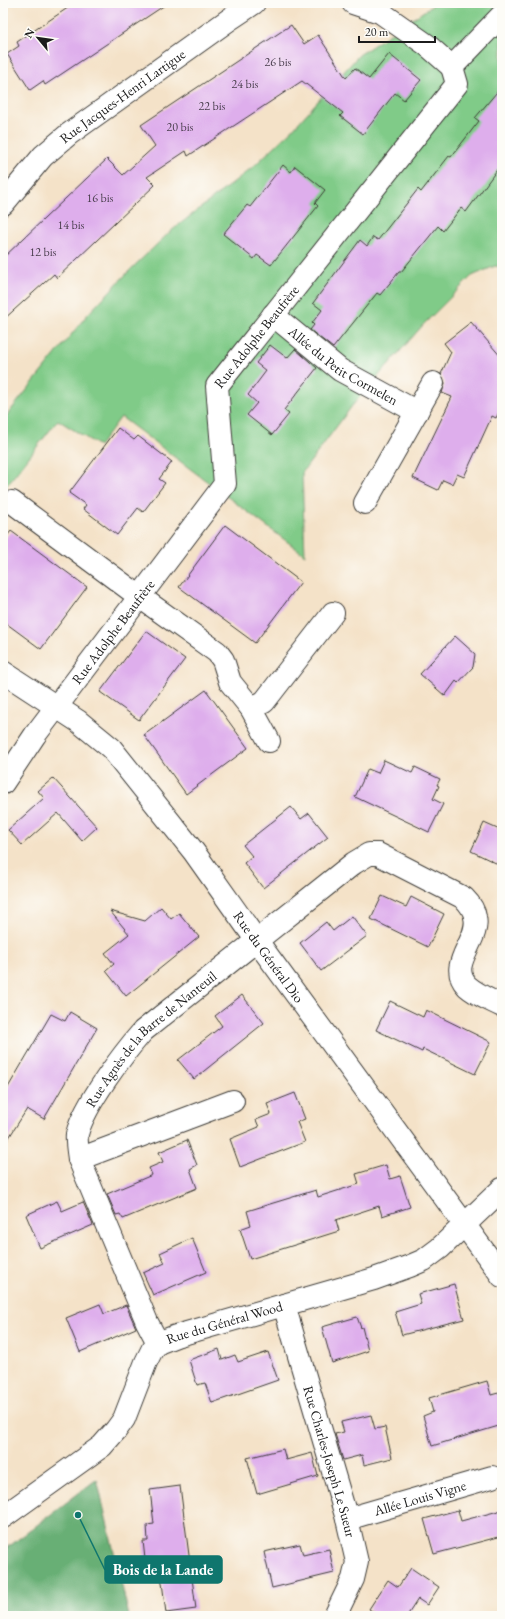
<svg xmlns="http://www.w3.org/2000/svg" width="505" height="1619" viewBox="0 0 505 1619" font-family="'EB Garamond',serif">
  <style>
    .green { fill: #80cb88; stroke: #4e7452 }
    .forest { fill: #68af74; stroke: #426648 }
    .building { fill: #deaeec }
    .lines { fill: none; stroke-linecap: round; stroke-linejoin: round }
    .minor-casing { stroke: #3c3a36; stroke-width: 24 }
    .minor { stroke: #fff; stroke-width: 22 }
    .labels { text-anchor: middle; stroke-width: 3; stroke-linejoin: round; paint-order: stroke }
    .number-label { font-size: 12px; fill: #4c4050 }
    .street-label { font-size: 14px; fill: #1c1c1c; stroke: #fdfcf7 }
    .leader { fill: none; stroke: #0f766e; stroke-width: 1.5 }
    .callout-dot { fill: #0f766e; stroke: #fdfcf7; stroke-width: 1.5 }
    .callout { fill: #0f766e; stroke: #0f766e; stroke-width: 1.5 }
    .callout-label { font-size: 15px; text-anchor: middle; font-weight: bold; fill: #fff }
  </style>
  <rect width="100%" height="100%" fill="#fdfcf7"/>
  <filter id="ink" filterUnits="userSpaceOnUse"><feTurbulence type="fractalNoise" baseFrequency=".025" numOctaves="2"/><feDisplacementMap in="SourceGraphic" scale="8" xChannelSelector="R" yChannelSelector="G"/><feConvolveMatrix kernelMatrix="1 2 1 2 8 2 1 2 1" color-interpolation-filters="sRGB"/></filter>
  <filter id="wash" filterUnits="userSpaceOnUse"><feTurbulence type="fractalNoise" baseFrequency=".012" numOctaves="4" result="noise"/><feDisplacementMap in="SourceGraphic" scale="16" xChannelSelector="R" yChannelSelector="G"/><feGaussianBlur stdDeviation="0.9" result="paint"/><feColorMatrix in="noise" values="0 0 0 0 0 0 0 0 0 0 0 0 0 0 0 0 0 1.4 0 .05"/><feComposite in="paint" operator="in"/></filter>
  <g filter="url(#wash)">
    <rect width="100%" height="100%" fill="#f4e2c8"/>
    <path class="green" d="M 436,3 L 502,3 L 502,267 L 495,266 L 472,276 L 423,325 L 352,406 L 302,473 L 305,555 L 121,417 L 99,446 L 58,420 L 3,490 L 3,420 L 87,315 L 131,269 L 171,231 L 254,166 L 292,130 L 359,55 Z"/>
    <path class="forest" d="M 97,1479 L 129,1616 L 3,1616 L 3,1551 Z"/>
    <g id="blocks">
      <g class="building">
        <path d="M 75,3 L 168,3 L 45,85 L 43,81 L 30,90 L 7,54 L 19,46 L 17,42 Z"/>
        <path d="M 291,25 L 304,44 L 318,35 L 346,78 L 355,68 L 369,79 L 389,54 L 421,80 L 404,100 L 395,93 L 363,134 L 340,116 L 343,113 L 302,81 L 188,156 L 186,151 L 147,177 L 155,185 L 57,278 L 54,274 L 3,320 L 3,258 L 107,159 L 123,175 L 155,146 L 141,125 Z"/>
        <path d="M 502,86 L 502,163 L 466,212 L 461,208 L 443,231 L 438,226 L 401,272 L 399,272 L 380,295 L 377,293 L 333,348 L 310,330 L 314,325 L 312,323 L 322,310 L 313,303 L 360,240 L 367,246 L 373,237 L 378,240 L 418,189 L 421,192 L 449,156 L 451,157 L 479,121 L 475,118 Z"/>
        <path d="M 283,165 L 291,172 L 295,166 L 325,190 L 315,203 L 318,206 L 271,265 L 257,255 L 254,259 L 223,234 L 247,205 L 250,207 Z"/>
        <path d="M 471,322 L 502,358 L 502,406 L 496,418 L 492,416 L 464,477 L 457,474 L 452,484 L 443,480 L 438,490 L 413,478 L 452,397 L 442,393 L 445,383 L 441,374 L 451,352 L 444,343 Z"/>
        <path d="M 270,345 L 287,358 L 295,349 L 317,368 L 284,410 L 289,414 L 272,435 L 247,415 L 257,403 L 248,395 L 266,371 L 256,363 Z"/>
        <path d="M 118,428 L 134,440 L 138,436 L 172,462 L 159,479 L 165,483 L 143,512 L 138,508 L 117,535 L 83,509 L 86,505 L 69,493 Z"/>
        <path d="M 225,525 L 301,582 L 255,643 L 179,587 Z"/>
        <path d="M 11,531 L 87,587 L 41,649 L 3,621 L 3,541 Z"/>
        <path d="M 146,631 L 185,659 L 139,720 L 100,692 Z"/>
        <path d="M 455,636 L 475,654 L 473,667 L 458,683 L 456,681 L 445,696 L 420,674 Z"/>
        <path d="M 206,690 L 248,748 L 186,794 L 144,735 Z"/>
        <path d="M 384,760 L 412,773 L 415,767 L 440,779 L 437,785 L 439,786 L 433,799 L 443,804 L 429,832 L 355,797 L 368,769 L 378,773 Z"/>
        <path d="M 53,778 L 97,827 L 82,841 L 58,813 L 22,845 L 8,830 L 44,798 L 38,791 Z"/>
        <path d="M 291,807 L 301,819 L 309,813 L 328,837 L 263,888 L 244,863 L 252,856 L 243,845 Z"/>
        <path d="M 484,823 L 502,831 L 502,866 L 471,851 Z"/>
        <path d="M 382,896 L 406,907 L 411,897 L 444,914 L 428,947 L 371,919 Z"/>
        <path d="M 161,907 L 171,919 L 179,913 L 199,937 L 126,996 L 106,971 L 114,964 L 105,953 L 129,934 L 110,911 L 145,921 Z"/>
        <path d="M 352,916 L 367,936 L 321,971 L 300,943 L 326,922 L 333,931 Z"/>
        <path d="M 242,995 L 264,1023 L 194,1079 L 178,1060 L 222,1026 L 215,1016 Z"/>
        <path d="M 390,1001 L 423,1017 L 426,1010 L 491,1042 L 475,1074 L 423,1049 L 422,1052 L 376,1030 Z"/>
        <path d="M 70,1012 L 97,1028 L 44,1119 L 27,1109 L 3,1147 L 3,1096 L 51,1014 L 65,1021 Z"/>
        <path d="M 295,1093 L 305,1119 L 297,1122 L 305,1142 L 240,1167 L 230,1139 L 259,1127 L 256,1120 L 271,1114 L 267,1104 Z"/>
        <path d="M 187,1140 L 197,1165 L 190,1169 L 197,1188 L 123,1219 L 120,1214 L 116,1215 L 107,1194 L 152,1175 L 149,1168 L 163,1162 L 159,1152 Z"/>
        <path d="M 386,1165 L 390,1179 L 400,1176 L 410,1207 L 382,1216 L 379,1206 L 336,1220 L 339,1231 L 250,1259 L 240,1229 L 251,1225 L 247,1211 L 316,1190 L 318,1197 L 359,1184 L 356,1174 Z"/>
        <path d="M 57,1201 L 62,1211 L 83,1202 L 93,1225 L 40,1248 L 26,1215 Z"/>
        <path d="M 192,1238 L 206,1272 L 153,1295 L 143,1273 L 165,1263 L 160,1253 Z"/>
        <path d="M 454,1284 L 464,1319 L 402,1335 L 395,1312 L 421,1304 L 418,1294 Z"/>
        <path d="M 100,1304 L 104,1314 L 126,1305 L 136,1328 L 80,1352 L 66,1318 Z"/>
        <path d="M 357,1317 L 361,1328 L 362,1327 L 368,1351 L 332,1363 L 322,1327 Z"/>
        <path d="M 219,1349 L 222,1360 L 235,1355 L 238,1362 L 268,1352 L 278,1380 L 212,1403 L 205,1383 L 197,1385 L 189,1360 Z"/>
        <path d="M 487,1381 L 491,1395 L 502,1392 L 502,1425 L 432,1446 L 423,1416 L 433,1412 L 429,1398 Z"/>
        <path d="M 371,1415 L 375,1429 L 385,1427 L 392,1458 L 364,1465 L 362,1455 L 343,1460 L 335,1434 L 344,1432 L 341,1422 Z"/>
        <path d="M 283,1449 L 286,1460 L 312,1453 L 318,1476 L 257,1494 L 247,1458 Z"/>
        <path d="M 180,1486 L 196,1609 L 166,1613 L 161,1575 L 147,1577 L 143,1541 L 148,1541 L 147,1525 L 154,1524 L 150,1490 Z"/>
        <path d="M 458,1510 L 461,1521 L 502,1510 L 502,1536 L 434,1554 L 424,1519 Z"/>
        <path d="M 300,1544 L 303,1555 L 329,1549 L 334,1573 L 272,1588 L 264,1552 Z"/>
        <path d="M 411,1568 L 439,1587 L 427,1605 L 418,1599 L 407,1616 L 379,1616 L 369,1609 L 388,1580 L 398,1587 Z"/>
      </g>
    </g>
  </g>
  <g filter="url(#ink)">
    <use href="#blocks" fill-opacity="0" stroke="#3c3a36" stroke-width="1"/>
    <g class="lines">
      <defs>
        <g id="minor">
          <path d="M 353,3 L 380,12 L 427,45 L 452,67"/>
          <path id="s1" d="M 3,204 L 43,156 L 69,134 L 230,19 L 254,3"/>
          <path id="s2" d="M 273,315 L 340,370 L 417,412"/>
          <path d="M 12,502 L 140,597 L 217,652 L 223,660 L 230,682 L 251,708 L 269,741"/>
          <path d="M 365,503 L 433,383"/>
          <path id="s3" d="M 3,672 L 78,721 L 111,748 L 194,852 L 257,941 L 502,1276"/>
          <path d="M 251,708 L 264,702 L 333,613"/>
          <path id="s4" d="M 3,783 L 35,735 L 225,484 L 217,386 L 457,84 L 452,67 L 502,15"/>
          <path d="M 79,1159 L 233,1101"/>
          <path id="s5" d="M 284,1305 L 347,1519 L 357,1562 L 353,1579 L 335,1616"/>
          <path id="s6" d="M 158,1343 L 147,1322 L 79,1159 C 78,1151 76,1141 77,1134 C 85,1104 123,1054 143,1031 L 354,863 L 369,854 L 378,854 L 464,898 C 469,903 474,909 475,917 C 481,940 446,964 467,986 C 477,995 490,1000 502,1006"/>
          <path id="s7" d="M 3,1517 L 102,1446 L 116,1430 L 124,1419 L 146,1362 L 152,1350 L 158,1343 L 176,1336 L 374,1279 L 410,1266 L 424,1260 L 440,1248 L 502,1189"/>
          <path id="s8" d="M 347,1519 L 492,1477"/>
        </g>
      </defs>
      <use href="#minor" class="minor-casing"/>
      <use href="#minor" class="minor"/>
    </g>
  </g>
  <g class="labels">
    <g class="number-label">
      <text x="278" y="66">26 bis</text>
      <text x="245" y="88">24 bis</text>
      <text x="212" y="110">22 bis</text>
      <text x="180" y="131">20 bis</text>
      <text x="100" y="202">16 bis</text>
      <text x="71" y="229">14 bis</text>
      <text x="43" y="256">12 bis</text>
    </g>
    <g class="street-label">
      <text dy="5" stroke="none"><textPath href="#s1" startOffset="162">Rue Jacques-Henri Lartigue</textPath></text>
      <text dy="5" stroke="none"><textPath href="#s4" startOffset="534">Rue Adolphe Beaufrère</textPath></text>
      <text dy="5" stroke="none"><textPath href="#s2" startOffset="87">Allée du Petit Cormelen</textPath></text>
      <text dy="5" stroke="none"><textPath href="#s4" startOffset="187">Rue Adolphe Beaufrère</textPath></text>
      <text dy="5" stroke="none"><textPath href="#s3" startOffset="394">Rue du Général Dio</textPath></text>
      <text dy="5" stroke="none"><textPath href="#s6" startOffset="348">Rue Agnès de la Barre de Nanteuil</textPath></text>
      <text dy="5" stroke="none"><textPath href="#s7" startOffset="310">Rue du Général Wood</textPath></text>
      <text dy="5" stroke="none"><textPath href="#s5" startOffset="163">Rue Charles-Joseph Le Sueur</textPath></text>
      <text dy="5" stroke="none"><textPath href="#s8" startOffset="76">Allée Louis Vigne</textPath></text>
    </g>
  </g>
  <path class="leader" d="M78 1515L105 1570"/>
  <circle class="callout-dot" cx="78" cy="1515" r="4"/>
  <rect class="callout" x="105" y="1556" width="117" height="27" rx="4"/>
  <g class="callout-label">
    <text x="163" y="1575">Bois de la Lande</text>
  </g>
  <rect width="505" height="1619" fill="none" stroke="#fdfcf7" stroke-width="16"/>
  <g transform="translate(38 38) rotate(299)" stroke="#fdfcf7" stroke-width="3" paint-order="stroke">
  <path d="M0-3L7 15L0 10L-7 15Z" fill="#1c1c1c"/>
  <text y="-6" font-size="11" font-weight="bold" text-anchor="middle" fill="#1c1c1c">N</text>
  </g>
  <path d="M359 36v6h76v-6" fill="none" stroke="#1c1c1c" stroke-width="2"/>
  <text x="365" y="36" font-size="12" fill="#1c1c1c" stroke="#fdfcf7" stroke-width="3" paint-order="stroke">20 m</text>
</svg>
